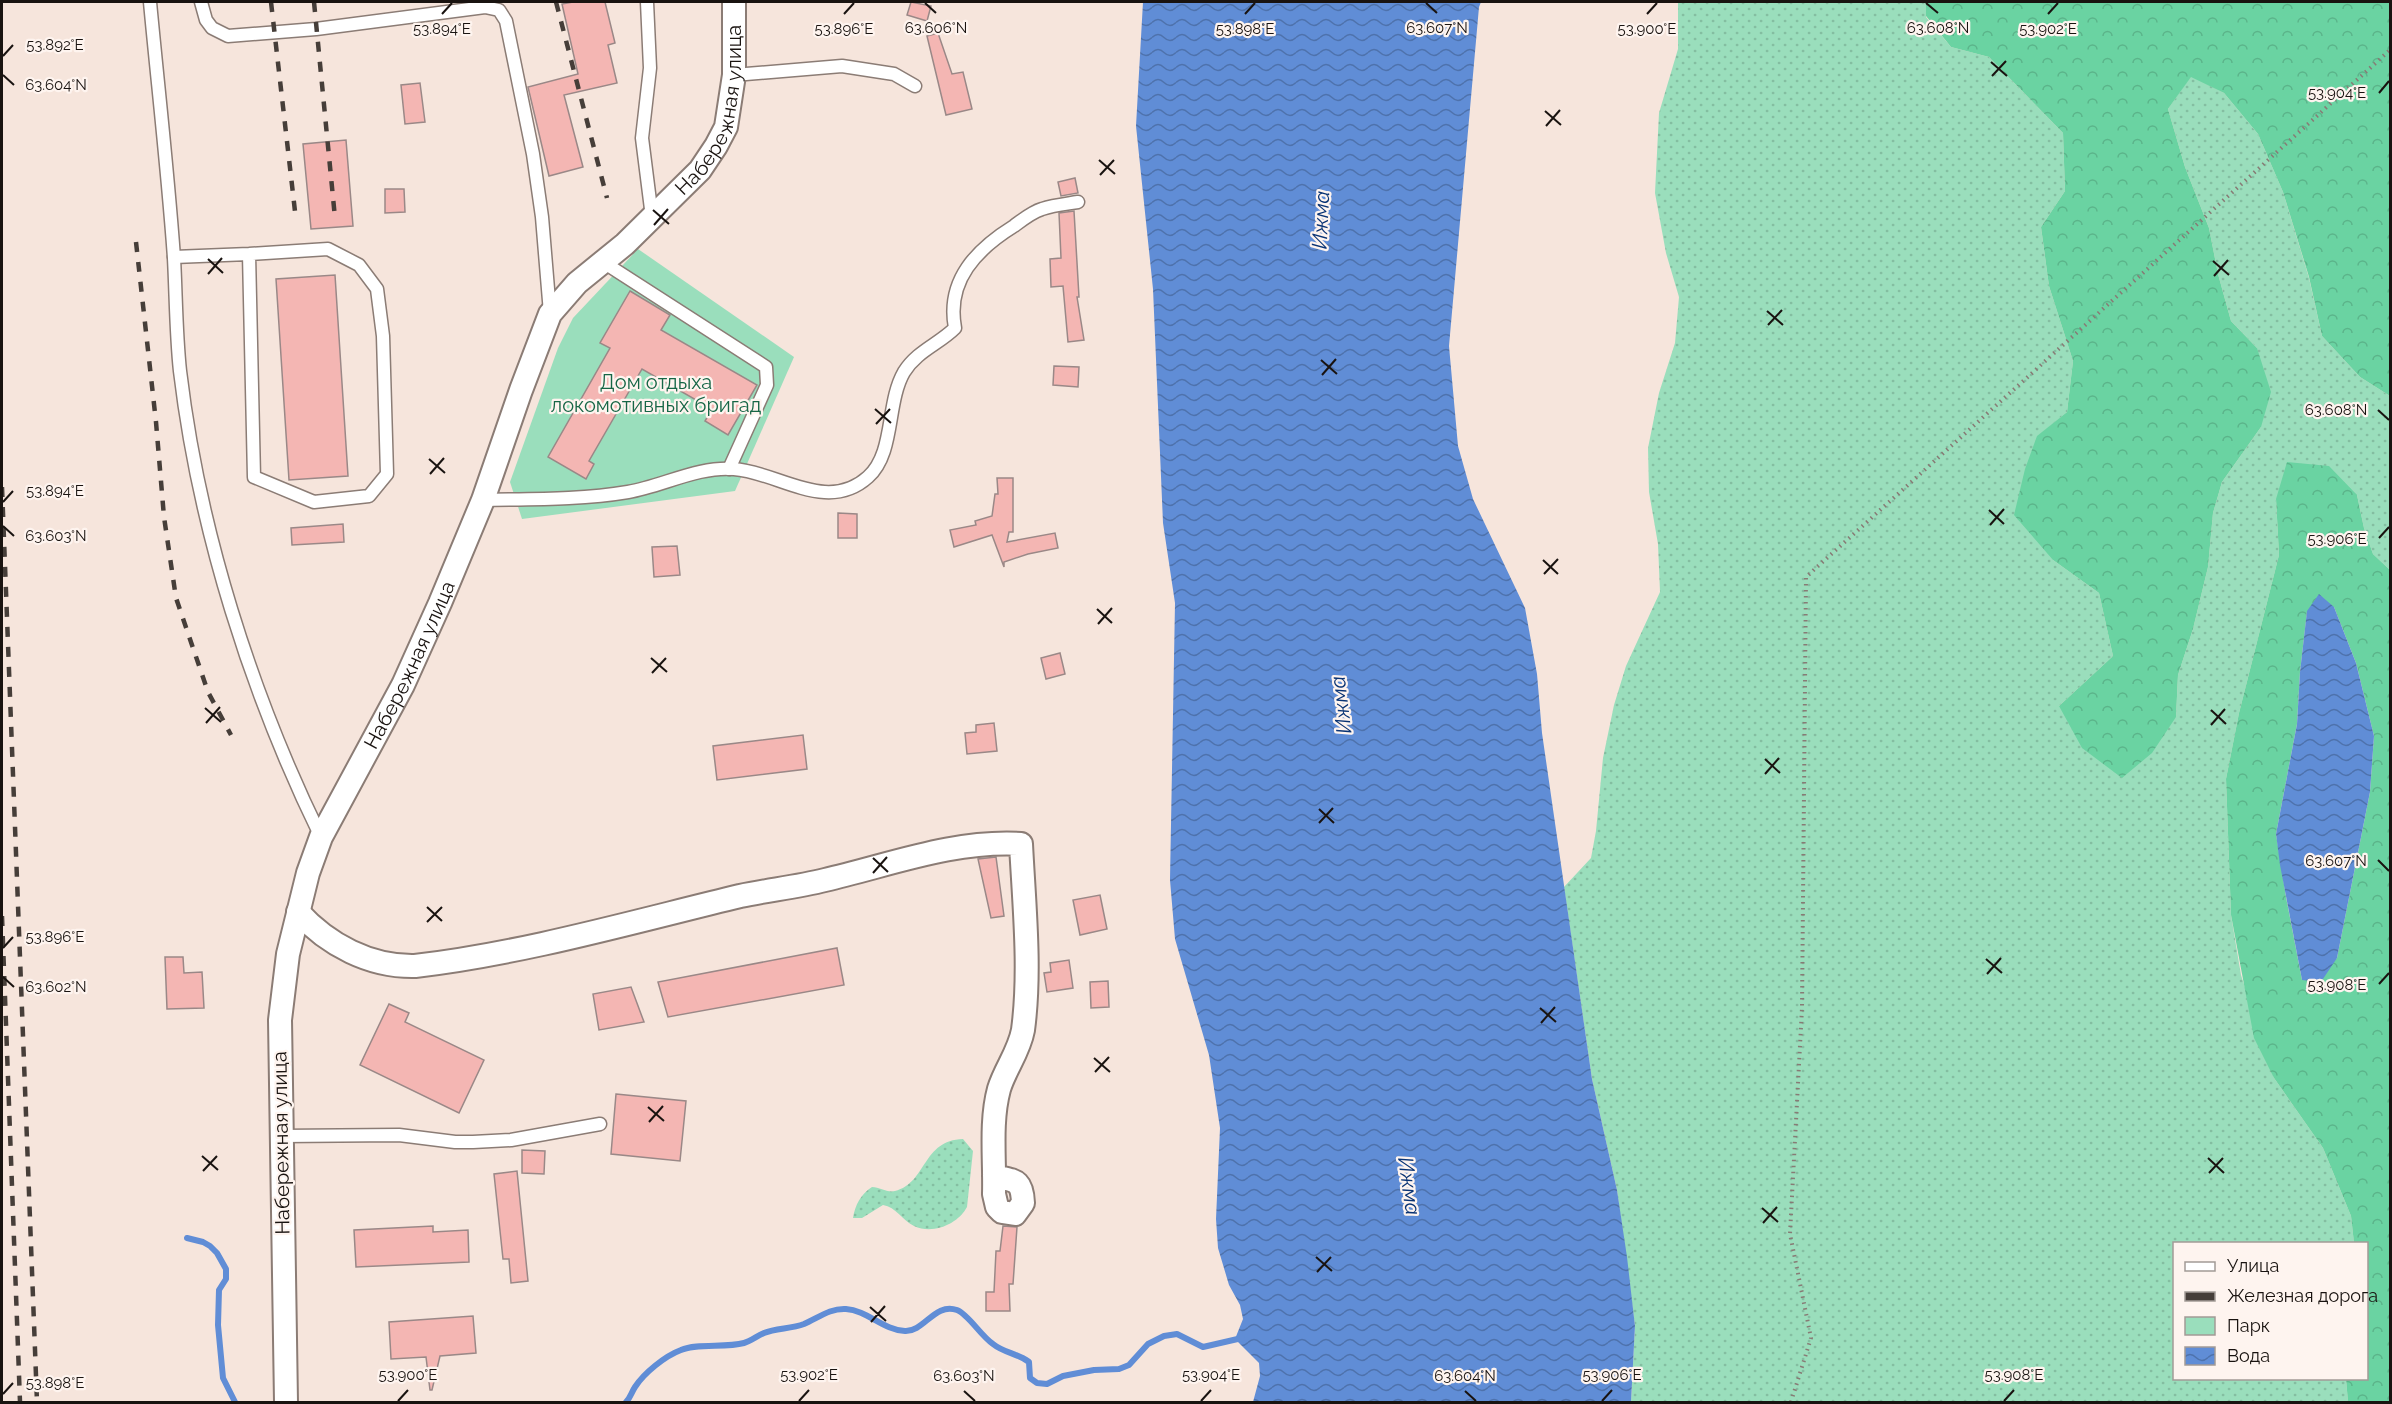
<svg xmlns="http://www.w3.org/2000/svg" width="2392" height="1404" viewBox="0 0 2392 1404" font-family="Raleway,sans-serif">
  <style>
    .grass { fill: url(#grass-dots) }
    .forest { fill: url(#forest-crowns); fill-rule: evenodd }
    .park { fill: #9adebc }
    .water { fill: url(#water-waves) }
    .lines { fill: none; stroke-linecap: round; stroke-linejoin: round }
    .stream { stroke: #608dd6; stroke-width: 6 }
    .building { fill: #f4b6b3; stroke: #9a8887; stroke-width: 1.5 }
    .lane-casing { stroke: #8b7c75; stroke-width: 15 }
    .street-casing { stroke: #8b7c75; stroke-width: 26 }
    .path { stroke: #877b75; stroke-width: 4; stroke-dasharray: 1.5 4.5; stroke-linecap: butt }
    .lane { stroke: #fff; stroke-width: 12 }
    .street { stroke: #fff; stroke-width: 22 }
    .rail { stroke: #463e39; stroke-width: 4.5; stroke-dasharray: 10 10; stroke-linecap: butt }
    .ticks { fill: none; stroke: #191310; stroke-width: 2 }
    .labels { text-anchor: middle; stroke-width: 4.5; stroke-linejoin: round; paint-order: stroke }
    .street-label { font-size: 20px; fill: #191310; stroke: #fef4ef }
    .park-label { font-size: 20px; fill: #166646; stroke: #fef4ef }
    .water-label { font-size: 21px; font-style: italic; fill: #093374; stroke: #fef4ef }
    .ticks-label { font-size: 15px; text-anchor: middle; fill: #191310; stroke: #fef4ef; stroke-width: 4.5; stroke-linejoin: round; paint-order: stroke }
  </style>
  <defs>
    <pattern id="grass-dots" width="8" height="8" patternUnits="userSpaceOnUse" patternTransform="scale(1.5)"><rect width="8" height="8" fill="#9adebc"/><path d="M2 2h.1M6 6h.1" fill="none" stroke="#84bea1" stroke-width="1.8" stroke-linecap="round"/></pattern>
    <pattern id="forest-crowns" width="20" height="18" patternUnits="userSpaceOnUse" patternTransform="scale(1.5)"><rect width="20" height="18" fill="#6ad3a2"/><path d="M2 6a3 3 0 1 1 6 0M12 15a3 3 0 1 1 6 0" fill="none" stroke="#5bb48a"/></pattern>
    <pattern id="water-waves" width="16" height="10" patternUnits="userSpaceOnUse" patternTransform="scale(1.5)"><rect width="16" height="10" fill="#608dd6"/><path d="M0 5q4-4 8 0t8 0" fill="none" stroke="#4e72ac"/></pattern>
  </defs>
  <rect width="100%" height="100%" fill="#f6e5dc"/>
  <g class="grass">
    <path d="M 1678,2 L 1926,2 L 1926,17 L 1951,47 L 1989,57 L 2063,133 L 2065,191 L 2041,227 L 2049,286 L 2073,361 L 2067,412 L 2037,437 L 2053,560 L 2099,593 L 2113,656 L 2059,706 L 2176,717 L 2178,675 L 2193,629 L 2208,567 L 2213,513 L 2222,482 L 2261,427 L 2257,348 L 2231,321 L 2218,274 L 2209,228 L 2185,167 L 2168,109 L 2191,76 L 2224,93 L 2258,134 L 2283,192 L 2309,278 L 2322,336 L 2360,377 L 2390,396 L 2390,570 L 2373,554 L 2364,528 L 2357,495 L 2276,499 L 2279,555 L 2239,713 L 2226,779 L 2231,915 L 2241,975 L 2274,1078 L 2323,1148 L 2351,1216 L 2354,1243 L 2174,1244 L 2174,1378 L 2346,1379 L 2348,1402 L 1631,1402 L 1635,1326 L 1617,1190 L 1592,1079 L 1564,887 L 1591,858 L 1596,831 L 1603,758 L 1614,705 L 1626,666 L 1660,592 L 1658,544 L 1649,492 L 1648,448 L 1659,393 L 1675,343 L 1679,297 L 1666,253 L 1655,193 L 1659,113 L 1678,49 Z"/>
    <path d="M 963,1139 L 973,1151 L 967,1207 C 958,1224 933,1235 914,1226 C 902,1220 896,1207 883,1205 L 862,1218 L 853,1218 C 855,1205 861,1194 872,1187 C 880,1187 887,1193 895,1191 C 927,1183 922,1140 963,1139 Z"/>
  </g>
  <g class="forest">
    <path d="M 1926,2 L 2390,2 L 2390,396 L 2360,377 L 2322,336 L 2309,277 L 2283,192 L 2258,134 L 2224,93 L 2191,77 L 2168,109 L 2185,167 L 2209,228 L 2218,274 L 2231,321 L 2257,348 L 2271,392 L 2261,427 L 2222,482 L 2213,513 L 2208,567 L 2193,629 L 2178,675 L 2176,717 L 2152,753 L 2122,778 L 2082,748 L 2059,706 L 2113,656 L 2099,593 L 2053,560 L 2014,515 L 2025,469 L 2037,436 L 2067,412 L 2073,361 L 2049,286 L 2041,227 L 2065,191 L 2063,133 L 1989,57 L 1951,47 L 1926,16 Z"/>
    <path d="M 2287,462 L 2329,466 L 2357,495 L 2364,528 L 2373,554 L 2390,570 L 2390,1402 L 2348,1402 L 2346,1379 L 2366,1378 L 2366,1244 L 2354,1243 L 2351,1216 L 2323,1148 L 2274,1078 L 2254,1038 L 2231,915 L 2226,779 L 2239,713 L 2279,555 L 2276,499 ZM 2334,607 L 2356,663 L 2374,736 L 2370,792 L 2337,958 L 2302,980 L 2286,897 L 2276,834 L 2297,724 L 2300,672 L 2307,612 Z"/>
  </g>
  <path class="park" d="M 638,249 L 794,357 L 735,491 L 522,519 L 510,482 L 558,348 L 573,318 Z"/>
  <g class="water">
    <path d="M 1143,2 L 1481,2 L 1479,7 L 1449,346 L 1458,446 L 1473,499 L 1525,608 L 1537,674 L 1542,733 L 1592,1079 L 1617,1190 L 1627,1257 L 1635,1326 L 1631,1402 L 1253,1402 L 1260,1376 L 1259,1363 L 1235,1339 L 1243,1319 L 1240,1305 L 1229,1285 L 1218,1248 L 1216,1219 L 1220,1128 L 1209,1055 L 1175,939 L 1170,880 L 1175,603 L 1163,523 L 1153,289 L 1136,126 Z"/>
    <path d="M 2319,594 L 2334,607 L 2356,663 L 2374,736 L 2370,792 L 2337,958 L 2321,982 L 2302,980 L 2280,865 L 2276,834 L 2297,724 L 2300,672 L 2307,611 Z"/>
  </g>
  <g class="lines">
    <g class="stream">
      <path d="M 187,1238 L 203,1242 L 210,1246 L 217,1253 L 226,1269 L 226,1279 L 219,1290 L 218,1325 L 223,1378 L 235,1402"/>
      <path d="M 626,1402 C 631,1397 631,1393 635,1387 C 644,1373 665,1356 681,1350 C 697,1343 725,1348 744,1343 C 751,1341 757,1336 764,1333 C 776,1328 791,1329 804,1324 C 818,1318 830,1308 846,1309 C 867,1310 883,1330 905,1331 C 924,1332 935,1302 957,1310 C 968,1314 981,1336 993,1344 C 1004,1353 1017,1353 1029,1362 L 1030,1378 L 1037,1383 L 1047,1384 L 1063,1376 L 1094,1370 L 1119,1369 L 1129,1365 L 1148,1344 L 1164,1336 L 1177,1334 L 1203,1347 L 1242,1338"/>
    </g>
  </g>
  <g class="building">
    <path d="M 573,2 L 605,2 L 615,43 L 608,45 L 617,83 L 564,95 L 583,167 L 549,176 L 528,87 L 578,74 L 562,4 Z"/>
    <path d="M 911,2 L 931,6 L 927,21 L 907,15 Z"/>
    <path d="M 938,33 L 952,74 L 963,72 L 972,109 L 946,115 L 927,36 Z"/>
    <path d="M 420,83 L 425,122 L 405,124 L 401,85 Z"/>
    <path d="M 346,140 L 353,226 L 311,229 L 303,144 Z"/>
    <path d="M 1075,178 L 1078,193 L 1061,196 L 1058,182 Z"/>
    <path d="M 385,189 L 404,189 L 405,212 L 385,213 Z"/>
    <path d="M 1074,211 L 1079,297 L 1077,297 L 1084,340 L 1068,342 L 1063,286 L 1051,287 L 1050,259 L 1061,258 L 1059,213 Z"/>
    <path d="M 335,275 L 348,476 L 289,480 L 276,279 Z"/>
    <path d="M 630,291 L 670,315 L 661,330 L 757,385 L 728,435 L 705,421 L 712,409 L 642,369 L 589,461 L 594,464 L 586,479 L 548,457 L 610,348 L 600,343 Z"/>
    <path d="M 1054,366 L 1079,367 L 1078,387 L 1053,385 Z"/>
    <path d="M 997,478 L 1013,478 L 1013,532 L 1009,532 L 1007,542 L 1055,533 L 1058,548 L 1028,554 L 1004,562 L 1004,567 L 992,535 L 954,547 L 950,530 L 976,525 L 975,521 L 992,516 L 995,494 L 998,494 Z"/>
    <path d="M 838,513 L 857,514 L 857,538 L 838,538 Z"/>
    <path d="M 343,524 L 344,542 L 292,545 L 291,528 Z"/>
    <path d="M 677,546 L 680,575 L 654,577 L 652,547 Z"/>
    <path d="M 1060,653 L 1065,674 L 1046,679 L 1041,658 Z"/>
    <path d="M 994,723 L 997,751 L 967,754 L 965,733 L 976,732 L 976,725 Z"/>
    <path d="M 803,735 L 807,769 L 717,780 L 713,746 Z"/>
    <path d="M 996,857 L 1004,916 L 991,918 L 978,859 Z"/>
    <path d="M 1100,895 L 1107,929 L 1080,935 L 1073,900 Z"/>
    <path d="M 837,948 L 844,985 L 668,1017 L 658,982 Z"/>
    <path d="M 165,957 L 183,957 L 184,973 L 202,972 L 204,1008 L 167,1009 Z"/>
    <path d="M 1069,960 L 1073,988 L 1047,992 L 1044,973 L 1051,972 L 1050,963 Z"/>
    <path d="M 1108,981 L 1109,1007 L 1091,1008 L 1090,982 Z"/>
    <path d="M 631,987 L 644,1022 L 599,1030 L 593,994 Z"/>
    <path d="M 389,1004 L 409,1013 L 405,1022 L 484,1060 L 459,1113 L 360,1065 Z"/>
    <path d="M 616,1094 L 686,1101 L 680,1161 L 611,1154 Z"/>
    <path d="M 522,1150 L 545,1151 L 544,1174 L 522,1173 Z"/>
    <path d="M 517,1171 L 528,1281 L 511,1283 L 509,1259 L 503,1259 L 494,1174 Z"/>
    <path d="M 433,1226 L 433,1232 L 468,1230 L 469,1262 L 356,1267 L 354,1230 Z"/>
    <path d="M 1003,1226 L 1017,1227 L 1013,1284 L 1009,1284 L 1010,1311 L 986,1311 L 986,1292 L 994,1292 L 996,1251 L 1000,1251 Z"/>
    <path d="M 473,1316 L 476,1353 L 440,1356 L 432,1390 L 430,1390 L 426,1357 L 391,1359 L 389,1322 Z"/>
  </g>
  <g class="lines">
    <defs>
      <g id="lane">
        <path d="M 150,2 C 158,87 168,173 174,258 C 176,296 176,334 180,371 C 199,530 251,694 321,837"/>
        <path d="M 201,2 L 206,20 L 212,28 L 228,36 L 316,29 L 485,7 L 499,10 L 506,21 L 533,154 L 542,217 L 550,313"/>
        <path d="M 647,2 L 650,68 L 642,138 L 652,217"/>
        <path d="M 734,75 L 842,66 L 894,74 L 915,86"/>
        <path d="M 174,257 L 249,254 L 328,249 L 359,265 L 377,289 L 383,336 L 387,474 L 369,496 L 314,502 L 254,477 L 249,254"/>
        <path d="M 603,262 L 766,367 L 767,385 L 729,469"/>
        <path d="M 483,500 C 531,499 580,500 628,492 C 663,486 698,466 734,469 C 778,472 827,514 868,477 C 895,453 886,403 904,372 C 917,351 939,344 955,328 C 946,280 977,249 1014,226 C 1022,220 1032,212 1042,209 C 1054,205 1066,204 1078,202"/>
        <path d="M 281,1136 L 399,1135 L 455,1142 L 473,1142 L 511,1140 L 600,1124"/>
      </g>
      <g id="street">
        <path d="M 298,912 C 328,945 370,967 415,966 C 525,953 632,922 740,896 C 768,890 797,887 825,880 C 890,865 953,840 1021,844 C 1024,904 1031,970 1023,1030 C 1019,1052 1005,1069 999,1089 C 990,1122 995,1160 994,1194 L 997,1207 L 1002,1212 L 1015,1214 L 1023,1203 C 1022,1179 1015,1181 994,1176"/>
        <path id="s1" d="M 286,1402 L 280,1020 L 288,954 L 308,873 L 321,837 L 403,685 L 440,603 L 483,500 L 521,390 L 550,314 L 577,283 L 625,244 L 700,170 L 716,146 L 726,127 L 734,75 L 734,2"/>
      </g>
    </defs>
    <use href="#lane" class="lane-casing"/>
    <use href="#street" class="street-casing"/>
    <path class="path" d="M 1791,1402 L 1811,1338 L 1790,1234 L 1802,1008 L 1806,577 L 2390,50"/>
    <use href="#lane" class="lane"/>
    <use href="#street" class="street"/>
    <g class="rail">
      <path d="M 271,2 L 296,220"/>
      <path d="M 314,2 L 335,218"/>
      <path d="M 556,2 L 607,198"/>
      <path d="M 136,242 L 156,422 L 164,517 L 176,598 L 208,692 L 231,735"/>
      <path d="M 2,487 L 37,1402"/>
      <path d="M 2,916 L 20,1402"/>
    </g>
  </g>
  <path class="ticks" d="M 925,3 L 936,13M 1426,3 L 1437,13M 1926,3 L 1938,13M 442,14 L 452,3M 844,14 L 854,3M 1245,14 L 1255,3M 1647,14 L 1657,3M 2048,14 L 2058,3M 3,56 L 13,45M 1991,62 L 2007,76M 3,75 L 14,85M 1992,76 L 2006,61M 2379,93 L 2389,81M 1545,111 L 1561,125M 1546,126 L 1560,110M 1099,160 L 1115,174M 1100,175 L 1114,160M 653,210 L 669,224M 654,225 L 668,209M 208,259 L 223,273M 2213,261 L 2229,275M 208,274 L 222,258M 2214,276 L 2228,260M 1767,311 L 1783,325M 1768,325 L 1782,310M 1321,360 L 1337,374M 1322,375 L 1336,359M 875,409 L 891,423M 2378,410 L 2389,420M 876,424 L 890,409M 429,459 L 445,473M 430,474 L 444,458M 3,502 L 13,491M 1989,510 L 2004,524M 1990,525 L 2004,509M 3,526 L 14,536M 2379,538 L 2389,527M 1543,560 L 1558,574M 1544,574 L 1558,559M 1097,609 L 1112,623M 1098,624 L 1112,608M 651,658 L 667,672M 652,673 L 666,658M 205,708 L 221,722M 2211,710 L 2226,724M 206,723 L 220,707M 2211,725 L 2225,709M 1765,759 L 1780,773M 1765,774 L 1779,758M 1319,809 L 1334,823M 1319,823 L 1333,808M 873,858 L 888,872M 2378,860 L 2389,871M 873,873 L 887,857M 427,907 L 442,921M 427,922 L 442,907M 3,948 L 13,937M 1986,959 L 2002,973M 1987,974 L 2001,958M 3,977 L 14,987M 2379,984 L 2389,973M 1540,1008 L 1556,1022M 1541,1023 L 1555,1007M 1094,1058 L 1110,1072M 1095,1072 L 1109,1057M 648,1107 L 664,1121M 649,1122 L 663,1106M 202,1156 L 218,1170M 2208,1158 L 2224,1173M 203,1171 L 217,1156M 2209,1173 L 2223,1158M 1762,1208 L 1778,1222M 1763,1223 L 1777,1207M 1316,1257 L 1332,1271M 1317,1272 L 1331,1257M 870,1307 L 886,1321M 871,1322 L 885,1306M 964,1391 L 975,1401M 1465,1391 L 1476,1401M 3,1394 L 13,1383M 398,1401 L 408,1390M 799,1401 L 809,1390M 1201,1401 L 1211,1390M 1602,1401 L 1612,1390M 2004,1401 L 2014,1390"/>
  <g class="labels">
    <g class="street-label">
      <text dy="7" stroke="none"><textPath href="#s1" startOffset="1412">Набережная улица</textPath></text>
      <text dy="7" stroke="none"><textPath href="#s1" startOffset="764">Набережная улица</textPath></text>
      <text transform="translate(281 1143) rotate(-91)" y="7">Набережная улица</text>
    </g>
    <g class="park-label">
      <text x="656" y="389">Дом отдыха<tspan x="656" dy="23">локомотивных бригад</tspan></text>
    </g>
    <g class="water-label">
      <text transform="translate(1321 220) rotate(-87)" y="7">Ижма</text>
      <text transform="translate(1341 705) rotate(-97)" y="7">Ижма</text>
      <text transform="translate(1409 1186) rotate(82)" y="7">Ижма</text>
    </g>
  </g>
  <g class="ticks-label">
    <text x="1938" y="33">63.608°N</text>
    <text x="936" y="33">63.606°N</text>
    <text x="1437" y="33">63.607°N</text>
    <text x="442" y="34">53.894°E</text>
    <text x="844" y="34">53.896°E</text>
    <text x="1245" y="34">53.898°E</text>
    <text x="1647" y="34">53.900°E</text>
    <text x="2048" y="34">53.902°E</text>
    <text x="55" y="50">53.892°E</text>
    <text x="56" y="90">63.604°N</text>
    <text x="2337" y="98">53.904°E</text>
    <text x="2336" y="415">63.608°N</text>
    <text x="55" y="496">53.894°E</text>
    <text x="56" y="541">63.603°N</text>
    <text x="2337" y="544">53.906°E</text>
    <text x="2336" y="866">63.607°N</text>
    <text x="55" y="942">53.896°E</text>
    <text x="2337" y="990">53.908°E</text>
    <text x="56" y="992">63.602°N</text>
    <text x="408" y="1380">53.900°E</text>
    <text x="809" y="1380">53.902°E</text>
    <text x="1211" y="1380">53.904°E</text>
    <text x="1612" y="1380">53.906°E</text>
    <text x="2014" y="1380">53.908°E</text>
    <text x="964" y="1381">63.603°N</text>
    <text x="1465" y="1381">63.604°N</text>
    <text x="55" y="1388">53.898°E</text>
  </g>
  <rect width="2392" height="1404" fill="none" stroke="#191310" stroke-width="6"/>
  <rect x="2173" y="1242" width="195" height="138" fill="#fef4ef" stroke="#a29a96" stroke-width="1.5"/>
  <rect x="2185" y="1262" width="30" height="9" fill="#ffffff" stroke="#a29a96" stroke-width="1.5"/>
  <text x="2227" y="1272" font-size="18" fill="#191310">Улица</text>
  <rect x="2185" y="1292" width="30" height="9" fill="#463e39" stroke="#a29a96" stroke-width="1.5"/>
  <text x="2227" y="1302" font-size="18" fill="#191310">Железная дорога</text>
  <rect x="2185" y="1317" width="30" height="18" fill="#9adebc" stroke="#a29a96" stroke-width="1.5"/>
  <text x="2227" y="1332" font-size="18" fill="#191310">Парк</text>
  <rect x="2185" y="1347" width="30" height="18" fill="url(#water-waves)" stroke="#a29a96" stroke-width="1.5"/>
  <text x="2227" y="1362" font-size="18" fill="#191310">Вода</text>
</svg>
